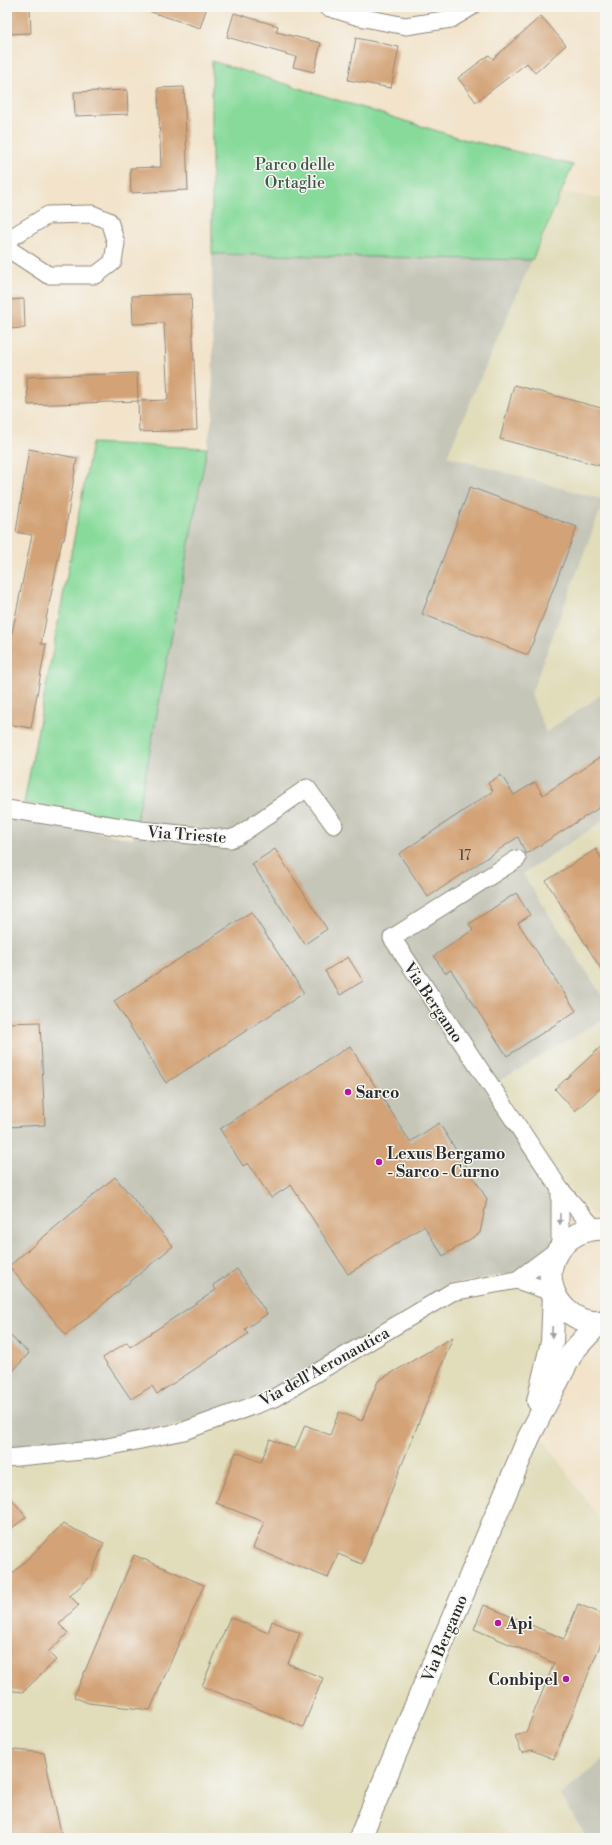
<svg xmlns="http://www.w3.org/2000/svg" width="612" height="1845" viewBox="0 0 612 1845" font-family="'Libre Bodoni',serif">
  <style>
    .built { fill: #e1dcba }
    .industrial { fill: #c5c5b8 }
    .green { fill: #88da9b; stroke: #5a8263 }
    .building { fill: #d3a377 }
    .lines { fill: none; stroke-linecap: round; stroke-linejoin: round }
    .minor-casing { stroke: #8e877a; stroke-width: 19 }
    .major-casing { stroke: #8e877a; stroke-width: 24 }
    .minor { stroke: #fff; stroke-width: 17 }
    .major { stroke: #fff; stroke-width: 22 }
    .oneway { fill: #a0a0a0 }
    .poi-dot { fill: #b5179e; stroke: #f6f6f2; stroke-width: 1.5 }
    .labels { text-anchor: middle; stroke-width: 3; stroke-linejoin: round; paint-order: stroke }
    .number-label { font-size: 14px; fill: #55493e }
    .park-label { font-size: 16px; fill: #425747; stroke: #f6f6f2 }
    .street-label { font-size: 16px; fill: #2b2b2b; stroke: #f6f6f2 }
    .poi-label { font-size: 16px; font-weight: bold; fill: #2b2b2b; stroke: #f6f6f2; text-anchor: start }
  </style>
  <rect width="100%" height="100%" fill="#f6f6f2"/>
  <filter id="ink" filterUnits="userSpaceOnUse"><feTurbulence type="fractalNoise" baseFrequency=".025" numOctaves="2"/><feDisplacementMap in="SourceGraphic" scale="8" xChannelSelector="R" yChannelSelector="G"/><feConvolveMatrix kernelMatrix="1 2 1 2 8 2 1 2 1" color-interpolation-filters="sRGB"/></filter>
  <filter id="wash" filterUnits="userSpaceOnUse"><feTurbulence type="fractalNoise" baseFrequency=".012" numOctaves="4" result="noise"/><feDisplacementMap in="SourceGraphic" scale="16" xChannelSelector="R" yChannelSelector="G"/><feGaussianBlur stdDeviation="0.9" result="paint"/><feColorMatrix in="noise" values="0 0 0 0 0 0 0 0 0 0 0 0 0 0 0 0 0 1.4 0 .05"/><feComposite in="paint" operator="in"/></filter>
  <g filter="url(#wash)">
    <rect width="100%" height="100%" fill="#f2e3ca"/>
    <g class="built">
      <path d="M 562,192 L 605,199 L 605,692 L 546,732 L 531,694 L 604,500 L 447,456 Z"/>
      <path d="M 605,820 L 605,1000 L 523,874 Z"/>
      <path d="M 605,1018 L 605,1207 L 595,1217 L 565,1184 L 497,1082 Z"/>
      <path d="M 514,1284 L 550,1295 L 547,1346 L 524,1436 L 353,1838 L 7,1838 L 7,1463 L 453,1296 Z"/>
      <path d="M 537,1430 L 605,1527 L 605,1758 L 561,1795 L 587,1838 L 372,1838 L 424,1694 Z"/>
    </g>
    <g class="industrial">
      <path d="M 212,254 L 532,260 L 447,456 L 604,500 L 531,694 L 546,732 L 605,692 L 605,820 L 523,874 L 605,1000 L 605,1018 L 486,1089 L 555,1192 L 552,1243 L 515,1273 L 449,1285 L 274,1392 L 184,1423 L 93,1445 L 7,1453 L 7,816 L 133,839 L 213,414 Z"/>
      <path d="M 605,1758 L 605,1838 L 587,1838 L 560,1795 Z"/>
    </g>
    <g class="green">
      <path d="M 212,61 L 463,139 L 573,165 L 532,260 L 212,254 Z"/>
      <path d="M 92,443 L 207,448 L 137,820 L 24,803 Z"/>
    </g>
    <g id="blocks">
      <g class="building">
        <path d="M 7,7 L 30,7 L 31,33 L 7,34 Z"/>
        <path d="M 146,7 L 207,7 L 200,28 L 145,10 Z"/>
        <path d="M 234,13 L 278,26 L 276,32 L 321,43 L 314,72 L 293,67 L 296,57 L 227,37 Z"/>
        <path d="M 541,16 L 566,45 L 535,73 L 527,63 L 476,102 L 458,78 L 489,55 L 493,59 Z"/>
        <path d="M 356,38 L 399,47 L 391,88 L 348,80 Z"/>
        <path d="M 184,87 L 188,190 L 131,193 L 130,168 L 161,167 L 158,88 Z"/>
        <path d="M 127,90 L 128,114 L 75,116 L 74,92 Z"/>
        <path d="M 191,294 L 197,430 L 139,432 L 138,401 L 168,400 L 164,323 L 133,324 L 132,296 Z"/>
        <path d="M 24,299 L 25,328 L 7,329 L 7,300 Z"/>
        <path d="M 137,373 L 138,401 L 28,405 L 27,377 Z"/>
        <path d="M 514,385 L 605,409 L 605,467 L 500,439 Z"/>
        <path d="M 29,449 L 77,458 L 64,540 L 62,540 L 41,644 L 46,644 L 31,728 L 7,724 L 7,638 L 11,638 L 32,535 L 16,532 Z"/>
        <path d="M 470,487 L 577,527 L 528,655 L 422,614 Z"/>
        <path d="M 605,754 L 605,804 L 526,854 L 518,837 L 428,897 L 399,854 L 493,791 L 488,783 L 501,775 L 514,795 L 535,782 L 543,795 Z"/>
        <path d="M 275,849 L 327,929 L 305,944 L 252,864 Z"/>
        <path d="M 596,849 L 605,865 L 605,975 L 546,881 Z"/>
        <path d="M 516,893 L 530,915 L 518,923 L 576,1011 L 507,1056 L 451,970 L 445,973 L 434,956 L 473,930 L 469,924 Z"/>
        <path d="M 251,912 L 304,993 L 166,1083 L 114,1001 Z"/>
        <path d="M 348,957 L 363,981 L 340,995 L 325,971 Z"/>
        <path d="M 40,1022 L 45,1125 L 7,1127 L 7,1023 Z"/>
        <path d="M 605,1043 L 605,1084 L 575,1111 L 555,1089 Z"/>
        <path d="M 350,1046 L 410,1142 L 439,1123 L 487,1199 L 480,1233 L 443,1256 L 424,1226 L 348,1274 L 291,1185 L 271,1198 L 248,1163 L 243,1166 L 220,1129 Z"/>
        <path d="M 115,1177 L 173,1246 L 66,1335 L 9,1266 Z"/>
        <path d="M 237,1269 L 267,1314 L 245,1329 L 248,1334 L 157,1394 L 152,1386 L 131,1399 L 103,1358 L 127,1342 L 130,1347 L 216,1290 L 213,1285 Z"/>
        <path d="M 7,1333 L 29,1353 L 7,1378 Z"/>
        <path d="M 453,1337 L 362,1564 L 338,1554 L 328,1578 L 253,1548 L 264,1522 L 216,1503 L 236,1452 L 261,1462 L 270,1439 L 295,1449 L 305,1425 L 330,1435 L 339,1412 L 362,1421 L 378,1381 Z"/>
        <path d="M 7,1493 L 26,1517 L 7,1532 Z"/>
        <path d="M 63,1524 L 104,1543 L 90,1577 L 70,1596 L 79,1605 L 59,1624 L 68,1633 L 48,1652 L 56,1660 L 23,1692 L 7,1690 L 7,1579 Z"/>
        <path d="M 134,1555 L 204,1585 L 150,1710 L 88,1703 L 74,1697 Z"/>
        <path d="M 578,1604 L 605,1615 L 605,1633 L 554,1759 L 531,1750 L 522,1753 L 515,1736 L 526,1732 L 554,1663 L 474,1629 L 484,1605 L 564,1639 Z"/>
        <path d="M 230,1617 L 268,1633 L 272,1621 L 300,1633 L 288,1664 L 323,1678 L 303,1727 L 202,1686 Z"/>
        <path d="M 7,1749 L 44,1753 L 62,1838 L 7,1838 Z"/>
      </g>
    </g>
  </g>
  <g filter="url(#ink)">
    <use href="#blocks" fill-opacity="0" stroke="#8e877a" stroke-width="1"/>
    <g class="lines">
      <defs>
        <g id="minor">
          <path d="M 327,7 L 359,17 L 406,26 L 451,19 L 471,7"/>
          <path d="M 7,240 L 48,215 L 92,214 L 109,221 L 116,243 L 113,262 L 96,275 L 48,275 L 7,248"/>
          <path d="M 7,809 L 141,830 L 230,839 L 238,836 L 307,788 L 334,825"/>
          <path d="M 517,859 L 392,938 L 560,1189 L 594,1228"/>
          <path d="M 517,1280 L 554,1293"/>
          <path d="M 7,1458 L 93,1450 L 184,1431 L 274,1398 L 452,1292 L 517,1280 L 560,1248 L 560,1189"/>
        </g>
        <g id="major">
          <path d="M 605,1229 C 580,1227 555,1243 551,1269 C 547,1299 575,1328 605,1321"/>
          <path d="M 538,1401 L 552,1342 L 554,1293"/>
          <path d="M 360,1838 L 529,1437 L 573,1351 L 599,1323"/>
        </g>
      </defs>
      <use href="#minor" class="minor-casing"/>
      <use href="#major" class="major-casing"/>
      <use href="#minor" class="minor"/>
      <use href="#major" class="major"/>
    </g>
    <defs><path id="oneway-solid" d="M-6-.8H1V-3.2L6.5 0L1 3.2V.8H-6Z"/></defs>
    <g class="oneway">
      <use href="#oneway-solid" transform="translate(560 1219) rotate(90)"/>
      <use href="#oneway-solid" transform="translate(552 1332) rotate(92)"/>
    </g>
  </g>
  <g class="poi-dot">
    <circle cx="348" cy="1092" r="4"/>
    <circle cx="379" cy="1162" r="4"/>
    <circle cx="498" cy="1623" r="4"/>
    <circle cx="566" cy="1679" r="4"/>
  </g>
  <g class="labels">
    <g class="number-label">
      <text x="465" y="860">17</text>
    </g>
    <g class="park-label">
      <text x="295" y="170">Parco delle<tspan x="295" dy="18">Ortaglie</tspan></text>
    </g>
    <g class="street-label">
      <text transform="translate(187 834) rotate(4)" y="6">Via Trieste</text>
      <text transform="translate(434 1002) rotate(56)" y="6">Via Bergamo</text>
      <text transform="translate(324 1366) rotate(-29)" y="6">Via dell'Aeronautica</text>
      <text transform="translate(444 1638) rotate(-67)" y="6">Via Bergamo</text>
    </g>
    <g class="poi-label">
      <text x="356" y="1098">Sarco</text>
      <text x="387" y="1159">Lexus Bergamo<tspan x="387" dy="18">- Sarco - Curno</tspan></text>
      <text x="506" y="1629">Api</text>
      <text x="558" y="1685" text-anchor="end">Conbipel</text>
    </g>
  </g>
  <rect width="612" height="1845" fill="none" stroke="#f6f6f2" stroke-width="24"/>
</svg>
